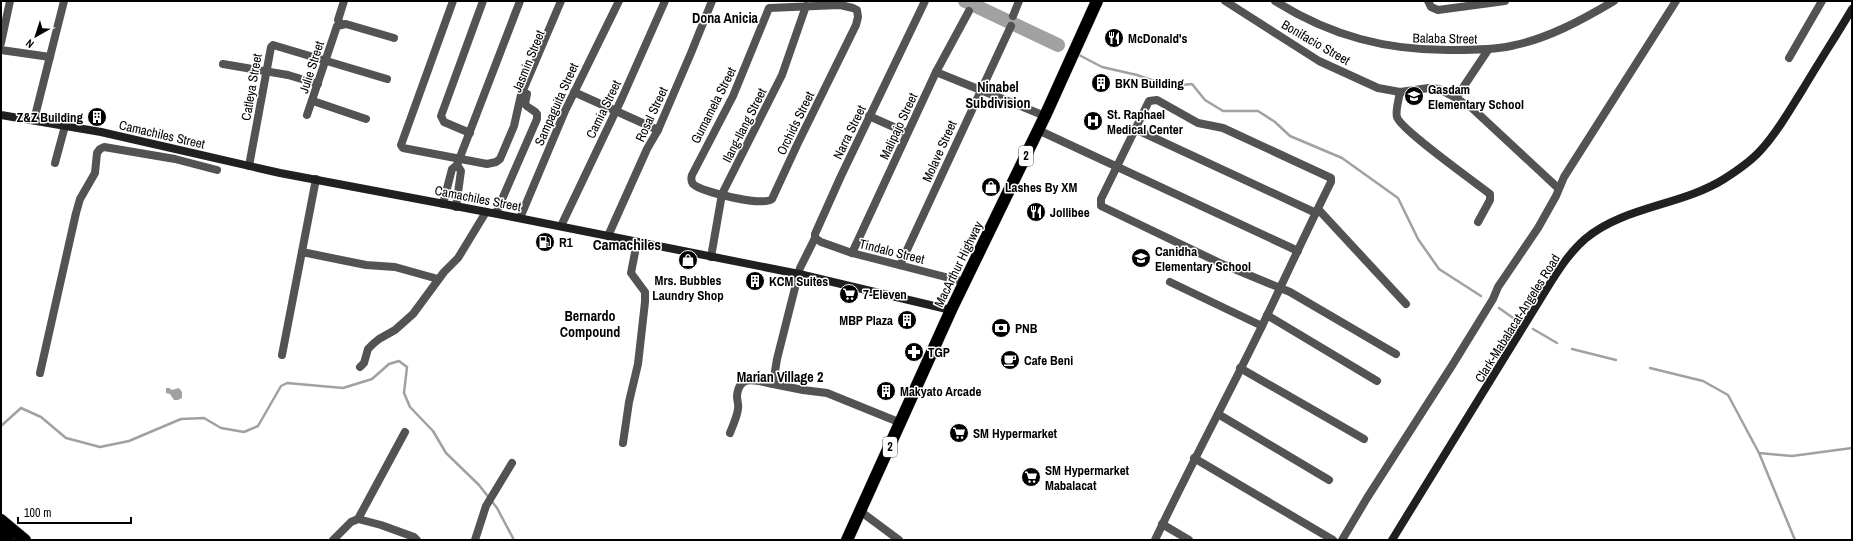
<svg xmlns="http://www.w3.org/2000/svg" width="1853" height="541" viewBox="0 0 1853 541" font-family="'Archivo Narrow',sans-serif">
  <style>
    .water { fill: #a1a1a1 }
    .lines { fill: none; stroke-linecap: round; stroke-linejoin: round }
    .stream { stroke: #a1a1a1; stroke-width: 2.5 }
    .river { stroke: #a1a1a1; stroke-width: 14 }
    .highway-casing { stroke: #dbdbdb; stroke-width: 13 }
    .street { stroke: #535353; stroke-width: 8 }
    .secondary { stroke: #202020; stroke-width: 8 }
    .highway { stroke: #000; stroke-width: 12 }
    .labels { text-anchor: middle; stroke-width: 3; stroke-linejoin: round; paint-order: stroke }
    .shield { fill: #fff; stroke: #4c4c4c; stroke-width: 1 }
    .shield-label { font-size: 12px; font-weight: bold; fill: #000 }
    .poi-label { font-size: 13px; font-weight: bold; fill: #000; stroke: #fff; text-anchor: start }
    .street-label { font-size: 13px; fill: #000; stroke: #fff }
    .neighbourhood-label { font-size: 14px; font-weight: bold; fill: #000; stroke: #fff }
    .quarter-label { font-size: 15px; font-weight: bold; fill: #000; stroke: #fff }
  </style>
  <rect width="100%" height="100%" fill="#fff"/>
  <path class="water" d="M 166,388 L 169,388 L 172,390 L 179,388 L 182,392 L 182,398 L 178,400 L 174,400 L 170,394 L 166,393 Z"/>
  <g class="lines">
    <g class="stream">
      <path d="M 1079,55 L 1102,67 L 1137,75 L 1169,86 L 1192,84 L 1205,100 L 1223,111 L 1258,111 L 1275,122 L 1290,136 L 1342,158 L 1398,198 L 1418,239 L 1439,269 L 1481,296"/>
      <path d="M 1499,308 L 1516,320"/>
      <path d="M 1533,329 L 1557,343"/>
      <path d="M 1572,349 L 1616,360"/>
      <path d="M 1650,368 L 1703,381 L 1728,395 L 1759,453 L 1795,540"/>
      <path d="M 1,426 L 21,408 L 41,417 L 66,438 L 100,447 L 129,441 L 181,419 L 204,418 L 221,428 L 244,432 L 258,426 L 281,386 L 287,383 L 343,388 L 372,379 L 389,364 L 399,361 L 407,367 L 404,393 L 410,407 L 433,431 L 446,453 L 479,485 L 497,508 L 514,540"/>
      <path d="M 1759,453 L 1792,456 L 1852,448"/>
    </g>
    <path class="river" d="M 965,1 L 1058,45"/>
    <defs>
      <g id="highway">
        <path d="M 1,520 L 25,540"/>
        <path d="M 1,534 L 8,540"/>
        <path d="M 847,540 L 951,310 L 1045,116 L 1097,1"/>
      </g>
    </defs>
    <use href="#highway" class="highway-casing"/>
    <g class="street">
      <path d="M 453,1 L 401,145 L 403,148 L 487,164 L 496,162 L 500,159 L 514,126 L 521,95 L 561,1"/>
      <path d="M 1225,1 L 1319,61 L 1378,88 L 1400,92 L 1429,88 L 1439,89 L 1456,98 L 1473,109 L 1558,188"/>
      <path d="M 1275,1 C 1331,36 1387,51 1454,50 C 1473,50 1492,50 1511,46 C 1547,39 1582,20 1614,1"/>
      <path d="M 1428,1 L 1431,7 L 1438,10 L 1505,1"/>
      <path d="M 840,5 L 853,8 L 857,10 L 858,17 L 856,25 L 797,145 L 772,199 C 764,207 701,192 693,184 C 691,181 691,178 692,175 L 733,96 L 769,8 Z"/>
      <path d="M 1013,16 L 1019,1"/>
      <path d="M 341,24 L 338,20 L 344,1"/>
      <path d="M 1,43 L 10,1"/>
      <path d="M 1,50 L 50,57"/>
      <path d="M 1789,58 L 1822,1"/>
      <path d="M 223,64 L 288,75 L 318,84"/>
      <path d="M 936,72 L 1045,116"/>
      <path d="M 574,92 L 658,130"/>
      <path d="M 1400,92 C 1399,99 1395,111 1397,117 C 1400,129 1476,183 1490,194 L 1490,200 L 1478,222"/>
      <path d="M 1456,98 L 1488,50"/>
      <path d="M 313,101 L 366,119"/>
      <path d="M 307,115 L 337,26 L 346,24 L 394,38"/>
      <path d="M 869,116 L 907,133"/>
      <path d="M 34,120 L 64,1"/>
      <path d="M 1135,129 L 1316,213"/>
      <path d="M 1038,130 L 1298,251"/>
      <path d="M 470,133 L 444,122 L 441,116 L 483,1"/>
      <path d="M 55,163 L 65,126"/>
      <path d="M 249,166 L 271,47 L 273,45 L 387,79"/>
      <path d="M 443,204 L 452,169 L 457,165 L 520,1"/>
      <path d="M 456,207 L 461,171 L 457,165"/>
      <path d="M 1318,209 L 1406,304"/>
      <path d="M 496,213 L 537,119 L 537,114 C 534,109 528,109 525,104 L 527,94"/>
      <path d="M 520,218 L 565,111 L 619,1"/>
      <path d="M 561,226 L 622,98 L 665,1"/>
      <path d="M 608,236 L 647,149 L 658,130 L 691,53 L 712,1"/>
      <path d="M 815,238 L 821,242 L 852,253 L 965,282"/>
      <path d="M 302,252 L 366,265 L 395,267 L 438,279"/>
      <path d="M 852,253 L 936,72 L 969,11"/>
      <path d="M 711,257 L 722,194 L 782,75 L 806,6"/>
      <path d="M 900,265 L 1011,26"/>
      <path d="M 1170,282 L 1262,326"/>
      <path d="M 1267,315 L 1377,381"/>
      <path d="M 282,355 L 316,179"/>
      <path d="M 360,367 L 364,363 L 368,349 L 373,344 L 379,339 L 395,330 L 413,314 L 444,272 L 458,258 L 486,212"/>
      <path d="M 1240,368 L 1364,439"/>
      <path d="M 40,373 L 76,213 L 80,199 L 95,173 L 97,153 L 100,149 L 104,147 L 175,159 L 217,170"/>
      <path d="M 1218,414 L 1329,480"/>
      <path d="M 901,423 L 827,393 L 803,390 L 773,384 L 777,359 L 800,268 L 815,238 L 815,234 L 841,176 L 925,1"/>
      <path d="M 730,433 C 733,425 737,417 738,409 C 739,405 737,401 737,396 C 739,373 757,381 773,384"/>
      <path d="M 623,443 L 629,402 L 638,364 L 645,302 L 645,292 L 631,273 L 637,242"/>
      <path d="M 1194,458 L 1333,540"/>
      <path d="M 860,511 L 899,540"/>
      <path d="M 358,519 L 381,525 L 414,537 L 417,540"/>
      <path d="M 1162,524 L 1189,540"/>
      <path d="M 333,540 L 351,522 L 358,519 L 405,432"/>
      <path d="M 475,540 L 486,506 L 512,463"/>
      <path d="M 1155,540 C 1189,468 1227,398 1262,326 C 1285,278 1307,230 1331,182 L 1331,178 L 1223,128 L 1198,123 L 1157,100 L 1149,101 L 1101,199 L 1101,206 L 1222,264 L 1290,292 L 1396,354"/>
      <path d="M 1342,540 L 1367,498 L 1453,364 L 1493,299 L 1498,287 L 1538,228 L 1556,196 L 1564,177 L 1676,1"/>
    </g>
    <g class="secondary">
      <path d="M 1,115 L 101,132 L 280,173 L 513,217 L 799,274 L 951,310"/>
      <path d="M 1392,540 L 1546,290 C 1557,272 1569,253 1585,239 C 1624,206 1681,206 1724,179 C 1735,172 1750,162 1760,151 C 1777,133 1789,111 1803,89 C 1819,62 1836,36 1852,9"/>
    </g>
    <use href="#highway" class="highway"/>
  </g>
  <defs>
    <symbol id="restaurant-disc" viewBox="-11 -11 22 22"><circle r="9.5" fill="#000" stroke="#fff"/><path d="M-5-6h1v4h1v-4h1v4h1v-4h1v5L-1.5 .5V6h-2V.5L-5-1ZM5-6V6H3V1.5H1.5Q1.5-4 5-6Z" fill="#fff"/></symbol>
    <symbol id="building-disc" viewBox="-11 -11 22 22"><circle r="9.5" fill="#000" stroke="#fff"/><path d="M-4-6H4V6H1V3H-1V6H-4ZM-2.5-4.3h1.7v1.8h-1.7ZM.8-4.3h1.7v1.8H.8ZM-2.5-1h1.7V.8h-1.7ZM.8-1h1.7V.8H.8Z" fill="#fff"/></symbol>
    <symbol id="school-disc" viewBox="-11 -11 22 22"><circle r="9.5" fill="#000" stroke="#fff"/><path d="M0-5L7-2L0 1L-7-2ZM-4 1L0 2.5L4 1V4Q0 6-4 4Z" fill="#fff"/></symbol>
    <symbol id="hospital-disc" viewBox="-11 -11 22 22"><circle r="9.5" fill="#000" stroke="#fff"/><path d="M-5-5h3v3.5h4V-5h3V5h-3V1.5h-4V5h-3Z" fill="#fff"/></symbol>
    <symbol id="shop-disc" viewBox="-11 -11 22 22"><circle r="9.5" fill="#000" stroke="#fff"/><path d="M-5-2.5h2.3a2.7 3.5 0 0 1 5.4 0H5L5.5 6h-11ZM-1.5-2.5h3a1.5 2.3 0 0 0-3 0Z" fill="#fff"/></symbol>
    <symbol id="fuel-disc" viewBox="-11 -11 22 22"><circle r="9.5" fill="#000" stroke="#fff"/><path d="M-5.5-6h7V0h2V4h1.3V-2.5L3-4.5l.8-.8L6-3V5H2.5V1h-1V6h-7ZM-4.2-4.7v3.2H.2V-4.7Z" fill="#fff"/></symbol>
    <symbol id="supermarket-disc" viewBox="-11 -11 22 22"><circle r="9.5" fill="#000" stroke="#fff"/><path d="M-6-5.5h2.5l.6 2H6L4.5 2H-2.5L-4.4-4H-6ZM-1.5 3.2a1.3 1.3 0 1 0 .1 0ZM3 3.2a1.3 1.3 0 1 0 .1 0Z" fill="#fff"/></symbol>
    <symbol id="bank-disc" viewBox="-11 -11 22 22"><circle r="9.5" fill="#000" stroke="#fff"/><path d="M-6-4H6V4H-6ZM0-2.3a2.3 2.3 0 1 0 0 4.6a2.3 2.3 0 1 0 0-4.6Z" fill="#fff"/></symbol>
    <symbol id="pharmacy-disc" viewBox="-11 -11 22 22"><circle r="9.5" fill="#000" stroke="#fff"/><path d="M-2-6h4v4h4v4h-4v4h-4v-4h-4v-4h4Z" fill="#fff"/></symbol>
    <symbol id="cafe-disc" viewBox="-11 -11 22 22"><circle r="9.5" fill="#000" stroke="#fff"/><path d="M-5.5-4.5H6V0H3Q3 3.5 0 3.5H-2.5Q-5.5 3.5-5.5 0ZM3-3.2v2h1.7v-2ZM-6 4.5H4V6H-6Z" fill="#fff"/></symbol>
  </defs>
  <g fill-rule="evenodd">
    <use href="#restaurant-disc" x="1103" y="27" width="22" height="22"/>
    <use href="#building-disc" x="1090" y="72" width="22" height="22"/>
    <use href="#school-disc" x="1403" y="85" width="22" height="22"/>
    <use href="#building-disc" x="86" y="106" width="22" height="22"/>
    <use href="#hospital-disc" x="1082" y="110" width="22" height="22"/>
    <use href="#shop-disc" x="980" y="176" width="22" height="22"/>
    <use href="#restaurant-disc" x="1025" y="201" width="22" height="22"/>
    <use href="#fuel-disc" x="534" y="231" width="22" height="22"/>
    <use href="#school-disc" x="1130" y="247" width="22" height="22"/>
    <use href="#shop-disc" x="677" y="249" width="22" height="22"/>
    <use href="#building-disc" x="744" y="270" width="22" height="22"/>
    <use href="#supermarket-disc" x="838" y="283" width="22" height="22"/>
    <use href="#building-disc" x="896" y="309" width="22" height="22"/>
    <use href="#bank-disc" x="990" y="317" width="22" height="22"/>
    <use href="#pharmacy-disc" x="903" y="341" width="22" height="22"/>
    <use href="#cafe-disc" x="999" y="349" width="22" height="22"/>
    <use href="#building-disc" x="875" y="380" width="22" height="22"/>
    <use href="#supermarket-disc" x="948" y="422" width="22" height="22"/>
    <use href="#supermarket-disc" x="1020" y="466" width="22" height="22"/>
  </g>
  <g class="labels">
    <g class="shield">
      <rect x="1019" y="146" width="14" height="20" rx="3"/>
      <rect x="883" y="437" width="14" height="20" rx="3"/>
    </g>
    <g class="shield-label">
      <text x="1026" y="160">2</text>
      <text x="890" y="451">2</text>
    </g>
    <g class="poi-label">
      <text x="1128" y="43">McDonald's</text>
      <text x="1115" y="88">BKN Building</text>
      <text x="1428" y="94">Gasdam<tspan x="1428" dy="15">Elementary School</tspan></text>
      <text x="1107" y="119">St. Raphael<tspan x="1107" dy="15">Medical Center</tspan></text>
      <text x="83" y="122" text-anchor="end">Z&amp;Z Building</text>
      <text x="1005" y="192">Lashes By XM</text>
      <text x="1050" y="217">Jollibee</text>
      <text x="559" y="247">R1</text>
      <text x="1155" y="256">Canidha<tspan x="1155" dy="15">Elementary School</tspan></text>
      <text x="688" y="285" text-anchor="middle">Mrs. Bubbles<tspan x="688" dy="15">Laundry Shop</tspan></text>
      <text x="769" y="286">KCM Suites</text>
      <text x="863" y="299">7-Eleven</text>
      <text x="893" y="325" text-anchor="end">MBP Plaza</text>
      <text x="1015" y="333">PNB</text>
      <text x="928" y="357">TGP</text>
      <text x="1024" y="365">Cafe Beni</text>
      <text x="900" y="396">Makyato Arcade</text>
      <text x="973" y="438">SM Hypermarket</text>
      <text x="1045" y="475">SM Hypermarket<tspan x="1045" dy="15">Mabalacat</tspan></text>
    </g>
    <g class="street-label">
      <text transform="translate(1445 38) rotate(1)" y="5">Balaba Street</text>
      <text transform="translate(1316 42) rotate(30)" y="5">Bonifacio Street</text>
      <text transform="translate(528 61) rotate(-68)" y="5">Jasmin Street</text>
      <text transform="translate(311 67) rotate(-72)" y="5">Julie Street</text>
      <text transform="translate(251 87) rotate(-80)" y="5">Catleya Street</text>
      <text transform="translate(556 104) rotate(-66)" y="5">Sampaguita Street</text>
      <text transform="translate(713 105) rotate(-63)" y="5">Gumamela Street</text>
      <text transform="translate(603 109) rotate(-64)" y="5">Camia Street</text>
      <text transform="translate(651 114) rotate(-65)" y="5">Rosal Street</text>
      <text transform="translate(795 123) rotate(-64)" y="5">Orchids Street</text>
      <text transform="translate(744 125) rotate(-63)" y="5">Ilang-Ilang Street</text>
      <text transform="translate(898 126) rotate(-65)" y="5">Malipajo Street</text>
      <text transform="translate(849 132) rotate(-64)" y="5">Narra Street</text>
      <text transform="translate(162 134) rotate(13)" y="5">Camachiles Street</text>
      <text transform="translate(939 151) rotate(-66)" y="5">Molave Street</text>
      <text transform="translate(478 198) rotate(11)" y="5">Camachiles Street</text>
      <text transform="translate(892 251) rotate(14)" y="5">Tindalo Street</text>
      <text transform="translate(958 264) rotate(-64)" y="5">MacArthur Highway</text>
      <text transform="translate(1517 318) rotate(-58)" y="5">Clark-Mabalacat-Angeles Road</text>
    </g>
    <g class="neighbourhood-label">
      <text x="725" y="23">Dona Anicia</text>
      <text x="998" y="92">Ninabel<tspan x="998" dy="16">Subdivision</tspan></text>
      <text x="590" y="321">Bernardo<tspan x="590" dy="16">Compound</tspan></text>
      <text x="780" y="382">Marian Village 2</text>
    </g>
    <g class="quarter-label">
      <text x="627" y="250">Camachiles</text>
    </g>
  </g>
  <rect width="1853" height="541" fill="none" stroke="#000000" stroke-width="4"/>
  <g transform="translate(36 36) rotate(219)" stroke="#ffffff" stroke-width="3" paint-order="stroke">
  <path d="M0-3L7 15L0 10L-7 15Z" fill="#000000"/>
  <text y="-6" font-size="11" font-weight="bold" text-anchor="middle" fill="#000000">N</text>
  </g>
  <path d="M18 517v6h113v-6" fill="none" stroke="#000000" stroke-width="2"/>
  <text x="24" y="517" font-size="12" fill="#000000" stroke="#ffffff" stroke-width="3" paint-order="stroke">100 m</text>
</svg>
